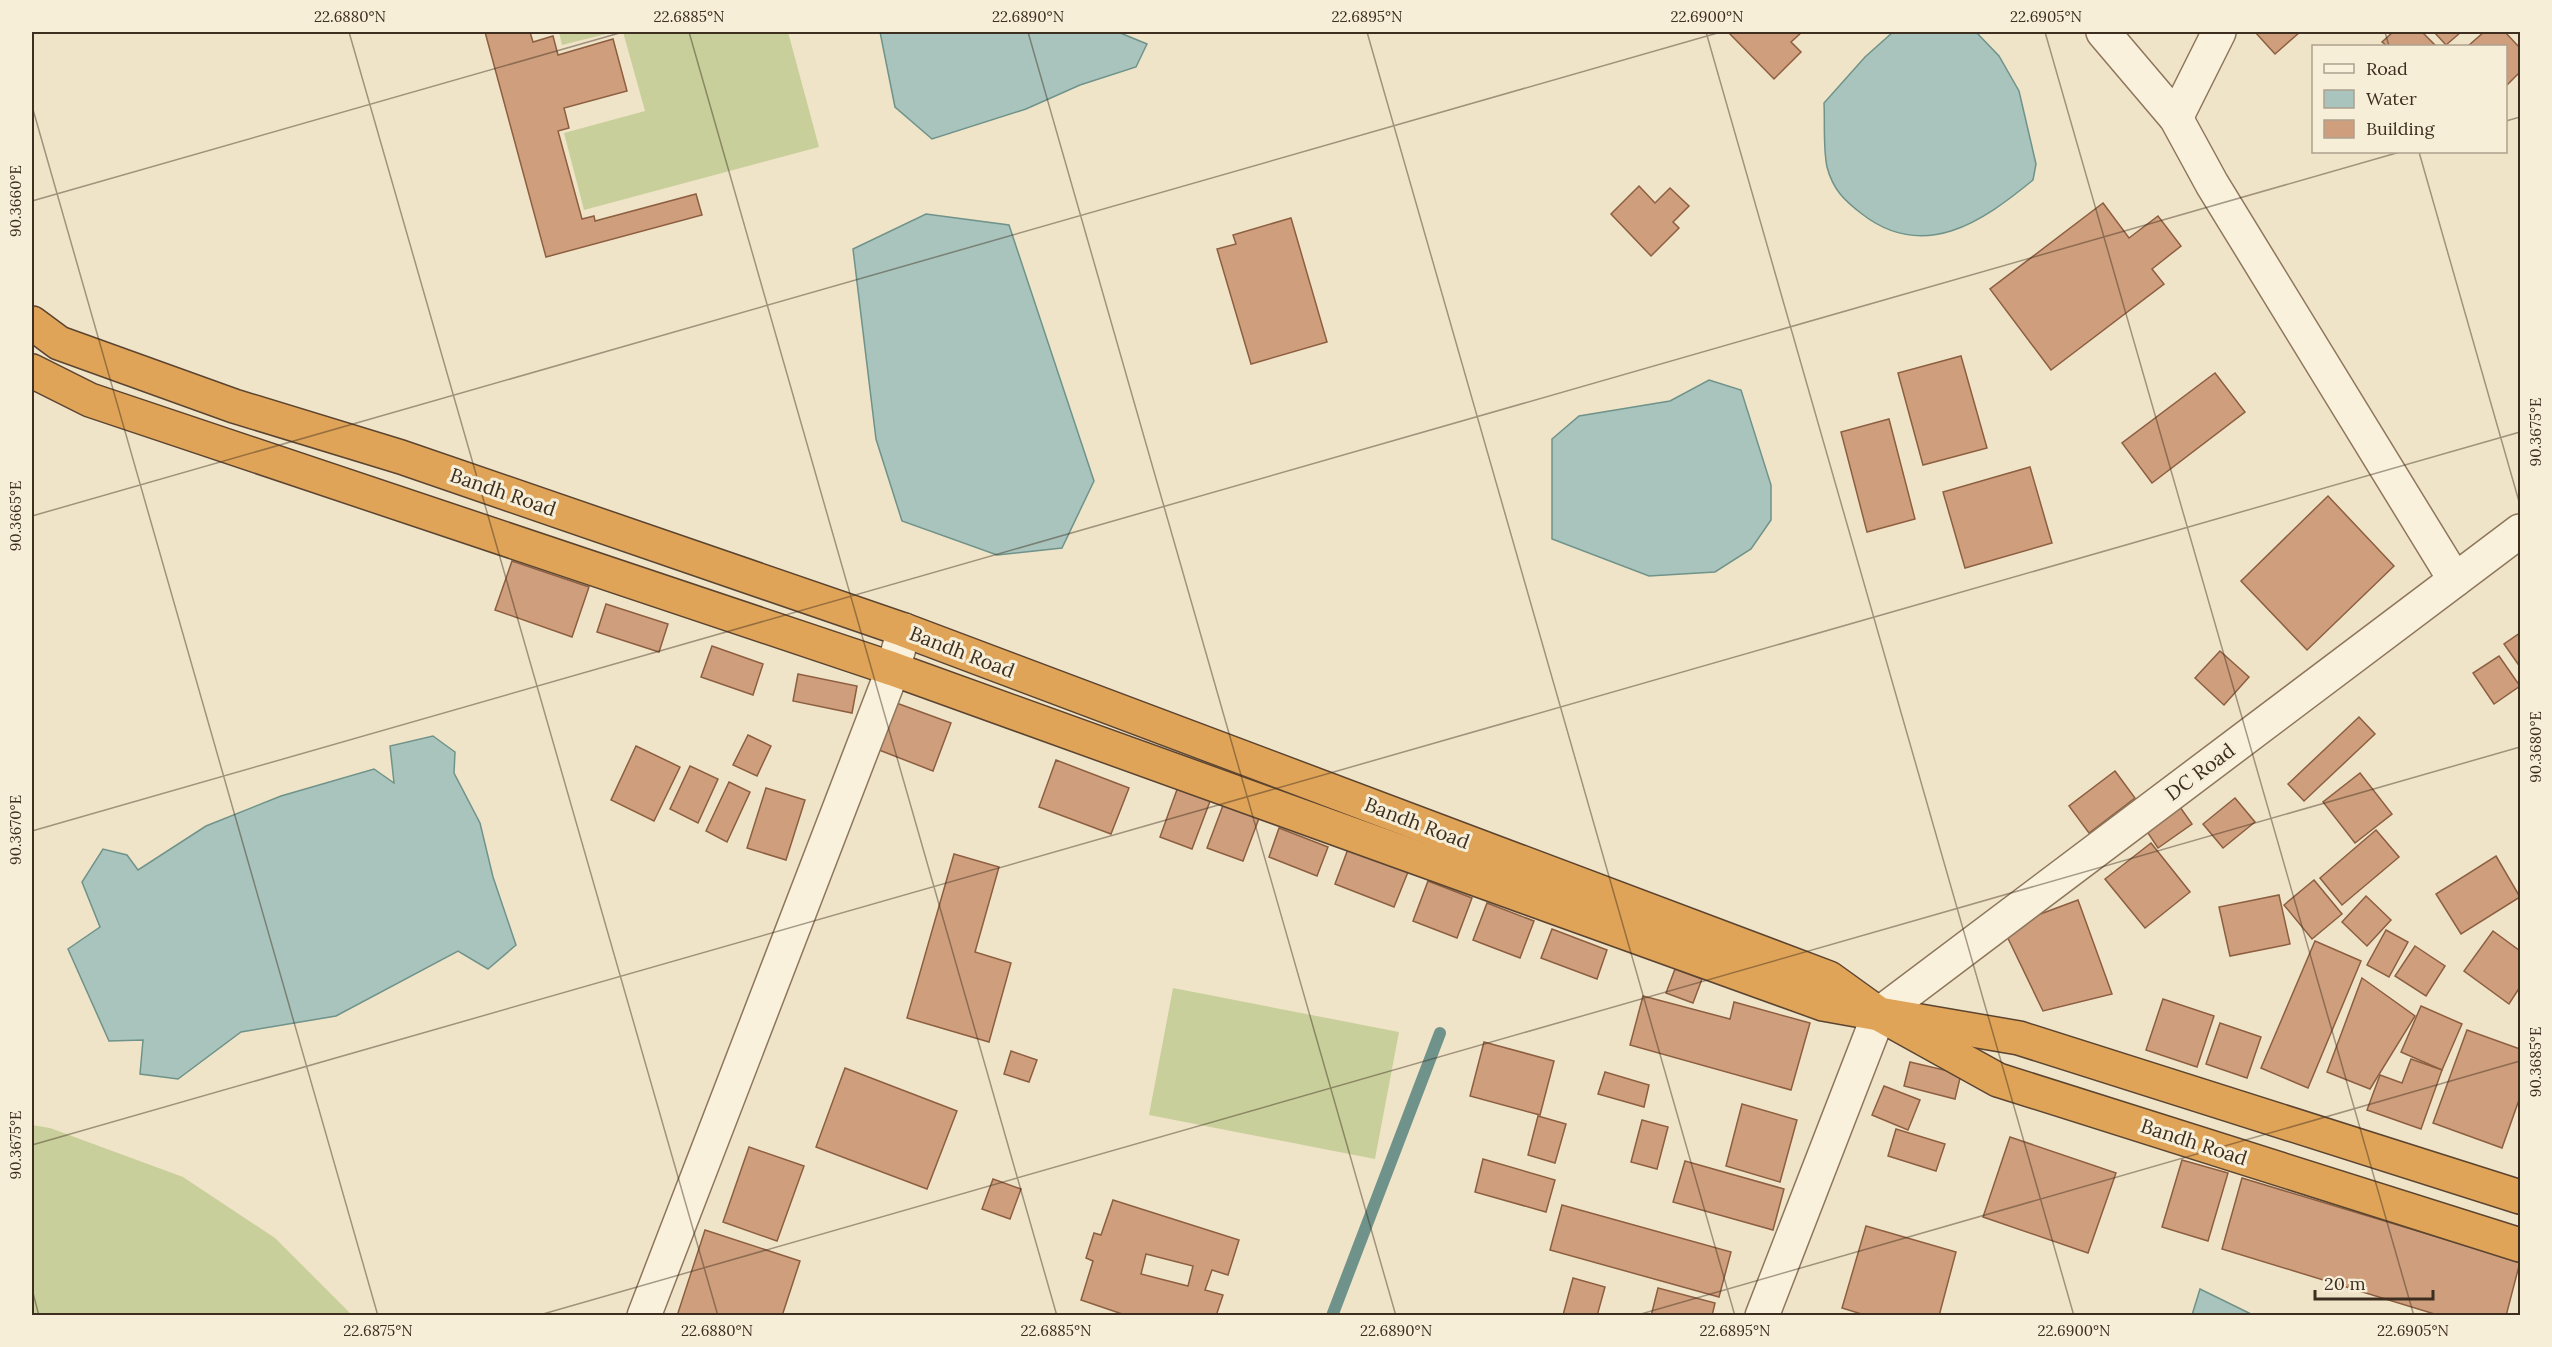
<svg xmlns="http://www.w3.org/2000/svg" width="2552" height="1347" viewBox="0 0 2552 1347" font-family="Lora,serif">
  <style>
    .garden { fill: #c9cf9b }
    .water { fill: #a9c4bc; stroke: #6f938a; stroke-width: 1.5 }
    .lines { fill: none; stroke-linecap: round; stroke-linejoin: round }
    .stream { stroke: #6f938a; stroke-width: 12 }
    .building { fill: #cf9f7d; stroke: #8d5f41; stroke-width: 1.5; fill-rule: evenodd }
    .minor-casing { stroke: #8d765c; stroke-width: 36 }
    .highway-casing { stroke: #5b4430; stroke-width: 36 }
    .minor { stroke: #faf1dc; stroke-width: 33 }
    .highway { stroke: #e0a458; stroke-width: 33 }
    .ticks { fill: none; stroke: #3d2e20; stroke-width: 1.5; stroke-opacity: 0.45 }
    .labels { text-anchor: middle; stroke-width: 6; stroke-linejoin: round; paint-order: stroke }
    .street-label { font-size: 20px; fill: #3d2e20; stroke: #f7eed8 }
    .neatline { fill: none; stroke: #3d2e20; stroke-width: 2 }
    .ticks-label { font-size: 15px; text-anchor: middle; fill: #3d2e20 }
  </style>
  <rect width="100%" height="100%" fill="#f0e4c8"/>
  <g class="garden">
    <path d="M 559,32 L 614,32 L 562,45 Z"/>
    <path d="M 623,32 L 788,32 L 819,147 L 584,210 L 564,133 L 645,111 Z"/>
    <path d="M 1173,988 L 1399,1032 L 1375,1159 L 1149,1115 Z"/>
    <path d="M 32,1125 L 50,1128 L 183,1177 L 275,1238 L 352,1315 L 32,1315 Z"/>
  </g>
  <g class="water">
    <path d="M 880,32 L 1118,32 L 1147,44 L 1136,67 L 1080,85 L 1026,109 L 932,139 L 895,107 Z"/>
    <path d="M 1893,32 L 1976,32 L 1999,56 L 2019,91 L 2036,164 L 2033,180 C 1982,222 1924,262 1862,214 C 1845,201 1833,190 1827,167 C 1823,148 1825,123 1824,103 L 1865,57 Z"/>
    <path d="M 926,214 L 1009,225 L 1094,481 L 1062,548 L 997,555 L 902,521 L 876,439 L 853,249 Z"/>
    <path d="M 1709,380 L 1741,390 L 1771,485 L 1771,520 L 1751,549 L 1715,572 L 1649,576 L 1552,539 L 1552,439 L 1579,416 L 1670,401 Z"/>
    <path d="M 433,736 L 455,752 L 454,773 L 480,823 L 493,877 L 516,945 L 488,969 L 458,951 L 336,1016 L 241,1032 L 178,1079 L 140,1074 L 143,1040 L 109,1041 L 68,949 L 100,927 L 82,882 L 103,849 L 127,855 L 138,870 L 206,826 L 281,796 L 374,769 L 394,783 L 390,746 Z"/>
    <path d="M 2200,1289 L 2253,1315 L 2192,1315 Z"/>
  </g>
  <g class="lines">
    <path class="stream" d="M 1332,1316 L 1440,1033"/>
  </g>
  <g class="building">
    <path d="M 485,32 L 530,32 L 533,42 L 553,36 L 558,55 L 613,39 L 627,91 L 564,108 L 569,128 L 558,131 L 582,219 L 594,216 L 595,221 L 696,194 L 702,215 L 546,257 Z"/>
    <path d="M 1728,32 L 1802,32 L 1791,42 L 1801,52 L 1774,79 Z"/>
    <path d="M 2255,32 L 2300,32 L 2275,54 Z"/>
    <path d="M 2393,32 L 2422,32 L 2436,46 L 2387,46 L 2382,42 Z"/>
    <path d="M 2434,32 L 2461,32 L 2446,45 Z"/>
    <path d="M 2484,32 L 2505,32 L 2520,48 L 2520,72 L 2506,86 L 2506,46 L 2468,46 Z"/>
    <path d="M 1639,186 L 1655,203 L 1670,188 L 1689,206 L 1673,222 L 1679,228 L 1651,256 L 1611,214 Z"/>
    <path d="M 2103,203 L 2129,238 L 2158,216 L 2181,246 L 2152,269 L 2164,284 L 2051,370 L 1990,289 Z"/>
    <path d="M 1291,218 L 1327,342 L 1251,364 L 1217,249 L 1236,244 L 1233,235 Z"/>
    <path d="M 1961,356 L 1987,448 L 1923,465 L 1898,373 Z"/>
    <path d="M 2215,373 L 2245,412 L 2152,483 L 2122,443 Z"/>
    <path d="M 1889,419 L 1915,519 L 1867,532 L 1841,432 Z"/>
    <path d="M 2030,467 L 2052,543 L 1965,568 L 1943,492 Z"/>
    <path d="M 2328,496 L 2394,566 L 2307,650 L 2241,581 Z"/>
    <path d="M 512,561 L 589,587 L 572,637 L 495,610 Z"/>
    <path d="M 606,604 L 668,624 L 659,652 L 597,632 Z"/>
    <path d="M 2520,633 L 2520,662 L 2518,664 L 2504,644 Z"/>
    <path d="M 712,646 L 763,664 L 753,695 L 701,677 Z"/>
    <path d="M 2220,651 L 2249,677 L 2224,705 L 2195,678 Z"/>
    <path d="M 2499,656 L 2520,686 L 2494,704 L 2473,673 Z"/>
    <path d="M 798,674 L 857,686 L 852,713 L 793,701 Z"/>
    <path d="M 891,701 L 951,723 L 933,771 L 874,748 Z"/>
    <path d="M 2359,717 L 2375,734 L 2304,801 L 2288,784 Z"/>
    <path d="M 748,735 L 771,746 L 757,776 L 733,765 Z"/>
    <path d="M 636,746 L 680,767 L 654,821 L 611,800 Z"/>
    <path d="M 1056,760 L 1129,788 L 1111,834 L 1039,807 Z"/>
    <path d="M 690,766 L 718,779 L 698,823 L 670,809 Z"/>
    <path d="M 2115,771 L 2135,798 L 2089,833 L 2069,806 Z"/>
    <path d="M 2360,773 L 2392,814 L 2355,843 L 2323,802 Z"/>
    <path d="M 729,782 L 750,792 L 727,842 L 706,831 Z"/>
    <path d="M 1179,784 L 1212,796 L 1192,849 L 1160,837 Z"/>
    <path d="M 766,788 L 805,800 L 786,860 L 747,848 Z"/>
    <path d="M 2235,798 L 2255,822 L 2223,848 L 2203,824 Z"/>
    <path d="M 1225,800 L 1261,813 L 1243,861 L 1207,848 Z"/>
    <path d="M 2180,807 L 2192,824 L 2158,848 L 2146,830 Z"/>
    <path d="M 1279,828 L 1328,847 L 1317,876 L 1269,857 Z"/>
    <path d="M 2376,830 L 2399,857 L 2342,905 L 2320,878 Z"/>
    <path d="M 2151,843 L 2190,892 L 2145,928 L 2105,879 Z"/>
    <path d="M 1348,849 L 1408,872 L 1394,907 L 1335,884 Z"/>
    <path d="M 954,854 L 999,867 L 975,952 L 1011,963 L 989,1042 L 907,1018 Z"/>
    <path d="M 2496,856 L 2520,897 L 2461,934 L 2436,894 Z"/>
    <path d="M 2314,880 L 2342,914 L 2312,939 L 2284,905 Z"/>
    <path d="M 1428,881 L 1472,898 L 1457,938 L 1413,921 Z"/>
    <path d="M 2279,895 L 2290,944 L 2230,956 L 2219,907 Z"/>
    <path d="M 2366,896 L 2391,920 L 2367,946 L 2342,922 Z"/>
    <path d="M 2078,900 L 2112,994 L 2043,1011 L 2003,928 Z"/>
    <path d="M 1487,903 L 1534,921 L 1520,958 L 1473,940 Z"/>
    <path d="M 1552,929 L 1607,950 L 1597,979 L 1541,958 Z"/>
    <path d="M 2386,930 L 2408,942 L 2389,977 L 2367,965 Z"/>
    <path d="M 2493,931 L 2520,951 L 2520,987 L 2509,1004 L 2464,971 Z"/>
    <path d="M 2315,941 L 2361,961 L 2308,1088 L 2261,1068 Z"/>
    <path d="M 2415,946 L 2445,966 L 2426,996 L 2395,976 Z"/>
    <path d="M 1675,969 L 1702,979 L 1693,1003 L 1666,993 Z"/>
    <path d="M 2362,978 L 2415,1016 L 2370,1089 L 2327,1072 Z"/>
    <path d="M 1643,996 L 1730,1019 L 1734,1002 L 1810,1023 L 1791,1090 L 1630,1045 Z"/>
    <path d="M 2163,999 L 2214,1016 L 2197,1067 L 2146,1050 Z"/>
    <path d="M 2421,1006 L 2462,1024 L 2442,1070 L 2401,1052 Z"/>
    <path d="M 2220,1023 L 2261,1037 L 2247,1078 L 2206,1064 Z"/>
    <path d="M 2467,1030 L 2520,1049 L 2520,1097 L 2502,1148 L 2433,1123 Z"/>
    <path d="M 1484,1042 L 1554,1061 L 1540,1115 L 1470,1096 Z"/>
    <path d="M 1011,1051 L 1037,1060 L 1029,1082 L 1004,1074 Z"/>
    <path d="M 2411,1059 L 2442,1070 L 2421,1129 L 2367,1110 L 2380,1075 L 2402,1083 Z"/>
    <path d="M 1910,1062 L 1961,1074 L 1955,1099 L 1904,1086 Z"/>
    <path d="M 845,1068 L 957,1111 L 927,1189 L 816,1147 Z"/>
    <path d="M 1605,1072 L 1649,1085 L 1644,1107 L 1598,1094 Z"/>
    <path d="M 1884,1086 L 1920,1100 L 1908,1130 L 1872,1115 Z"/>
    <path d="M 1742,1104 L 1797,1120 L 1780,1182 L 1726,1166 Z"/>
    <path d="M 1538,1116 L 1566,1124 L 1555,1163 L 1528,1155 Z"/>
    <path d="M 1642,1120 L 1668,1127 L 1657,1169 L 1631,1162 Z"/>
    <path d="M 1896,1129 L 1945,1144 L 1936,1171 L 1888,1156 Z"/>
    <path d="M 2010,1137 L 2116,1173 L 2088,1253 L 1983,1217 Z"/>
    <path d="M 749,1147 L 804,1166 L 777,1241 L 723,1222 Z"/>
    <path d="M 1483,1159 L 1555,1180 L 1546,1212 L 1475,1192 Z"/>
    <path d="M 2182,1160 L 2228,1173 L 2208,1241 L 2162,1227 Z"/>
    <path d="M 1685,1161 L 1784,1189 L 1773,1230 L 1673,1202 Z"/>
    <path d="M 2242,1178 L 2520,1262 L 2506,1316 L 2441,1316 L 2222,1249 Z"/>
    <path d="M 993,1179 L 1021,1189 L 1010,1219 L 982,1209 Z"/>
    <path d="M 1113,1200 L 1239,1240 L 1228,1275 L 1212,1270 L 1205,1290 L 1223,1295 L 1216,1316 L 1128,1316 L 1081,1300 L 1093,1261 L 1086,1258 L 1094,1233 L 1101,1235 ZM 1146,1254 L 1193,1266 L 1188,1286 L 1141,1274 Z"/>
    <path d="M 1562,1205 L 1731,1252 L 1719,1297 L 1550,1250 Z"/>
    <path d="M 1866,1226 L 1956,1252 L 1939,1316 L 1868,1316 L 1842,1308 Z"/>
    <path d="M 705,1230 L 800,1261 L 782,1316 L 677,1316 Z"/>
    <path d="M 1573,1278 L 1605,1287 L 1597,1316 L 1563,1315 Z"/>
    <path d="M 1658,1288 L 1715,1303 L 1712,1316 L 1651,1316 Z"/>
  </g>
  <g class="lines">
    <defs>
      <g id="minor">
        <path d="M 2103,32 L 2176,118 L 2212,184 L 2455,580"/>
        <path d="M 2176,118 L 2219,32"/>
        <path d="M 644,1316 L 893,669 L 904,630"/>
        <path d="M 1762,1316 L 1879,1014 L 2520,531"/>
      </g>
      <g id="highway">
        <path d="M 32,323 L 59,343 L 234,406 L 401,457 L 904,630 L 1829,978 L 1879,1014 L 2019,1038 L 2520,1197"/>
        <path d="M 32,371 L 90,400 L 893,669 L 1823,1004 L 1879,1014 L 1998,1080 L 2520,1245"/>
      </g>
    </defs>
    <use href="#minor" class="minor-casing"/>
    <use href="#highway" class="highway-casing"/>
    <use href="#minor" class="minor"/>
    <use href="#highway" class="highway"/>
  </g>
  <path class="ticks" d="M 349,32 L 718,1316M 689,32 L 1057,1316M 1028,32 L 1396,1316M 1367,32 L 1735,1316M 1706,32 L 2074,1316M 2045,32 L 2414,1316M 2385,32 L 2389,46M 32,106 L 378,1316M 2506,121 L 2520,117M 2419,152 L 2520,505M 32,201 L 623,32M 32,516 L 1721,32M 32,831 L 2400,152M 32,1145 L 2520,432M 32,1289 L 39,1316M 536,1316 L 2520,747M 1634,1316 L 2520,1061"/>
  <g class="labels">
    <g class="street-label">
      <text transform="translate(503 492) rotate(19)" y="7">Bandh Road</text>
      <text transform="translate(962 652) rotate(21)" y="7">Bandh Road</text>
      <text transform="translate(2200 772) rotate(-37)" y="7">DC Road</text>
      <text transform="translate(1417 823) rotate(21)" y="7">Bandh Road</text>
      <text transform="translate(2194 1142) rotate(18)" y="7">Bandh Road</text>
    </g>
  </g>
  <rect width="2552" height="1347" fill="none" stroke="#f7eed8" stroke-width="66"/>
  <rect x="2312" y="45" width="195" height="108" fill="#f7eed8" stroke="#ada18e" stroke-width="1.5"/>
  <rect x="2324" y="64" width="30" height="9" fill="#faf1dc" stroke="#ada18e" stroke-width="1.5"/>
  <text x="2366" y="75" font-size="18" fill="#3d2e20">Road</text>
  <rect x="2324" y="90" width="30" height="18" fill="#a9c4bc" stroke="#ada18e" stroke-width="1.5"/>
  <text x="2366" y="105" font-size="18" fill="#3d2e20">Water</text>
  <rect x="2324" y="120" width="30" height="18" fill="#cf9f7d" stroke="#ada18e" stroke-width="1.5"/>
  <text x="2366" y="135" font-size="18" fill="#3d2e20">Building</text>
  <path d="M2315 1290v9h118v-9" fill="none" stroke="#3d2e20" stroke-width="3"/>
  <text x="2324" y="1290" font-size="18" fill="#3d2e20" stroke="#f7eed8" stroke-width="4.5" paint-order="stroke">20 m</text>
  <rect x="33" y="33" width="2486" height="1281" class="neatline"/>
  <g class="ticks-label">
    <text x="350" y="22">22.6880°N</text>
    <text x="689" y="22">22.6885°N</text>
    <text x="1028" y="22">22.6890°N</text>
    <text x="1367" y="22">22.6895°N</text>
    <text x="1707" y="22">22.6900°N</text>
    <text x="2046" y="22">22.6905°N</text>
    <text transform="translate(16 201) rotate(-90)" y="5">90.3660°E</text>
    <text transform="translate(2536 432) rotate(-90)" y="5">90.3675°E</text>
    <text transform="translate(16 516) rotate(-90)" y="5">90.3665°E</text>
    <text transform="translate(2536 747) rotate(-90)" y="5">90.3680°E</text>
    <text transform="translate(16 830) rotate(-90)" y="5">90.3670°E</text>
    <text transform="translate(2536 1062) rotate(-90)" y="5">90.3685°E</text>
    <text transform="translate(16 1145) rotate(-90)" y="5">90.3675°E</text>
    <text x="378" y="1336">22.6875°N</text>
    <text x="717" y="1336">22.6880°N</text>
    <text x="1056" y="1336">22.6885°N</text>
    <text x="1396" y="1336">22.6890°N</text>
    <text x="1735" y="1336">22.6895°N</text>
    <text x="2074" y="1336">22.6900°N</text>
    <text x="2413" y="1336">22.6905°N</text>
  </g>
</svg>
